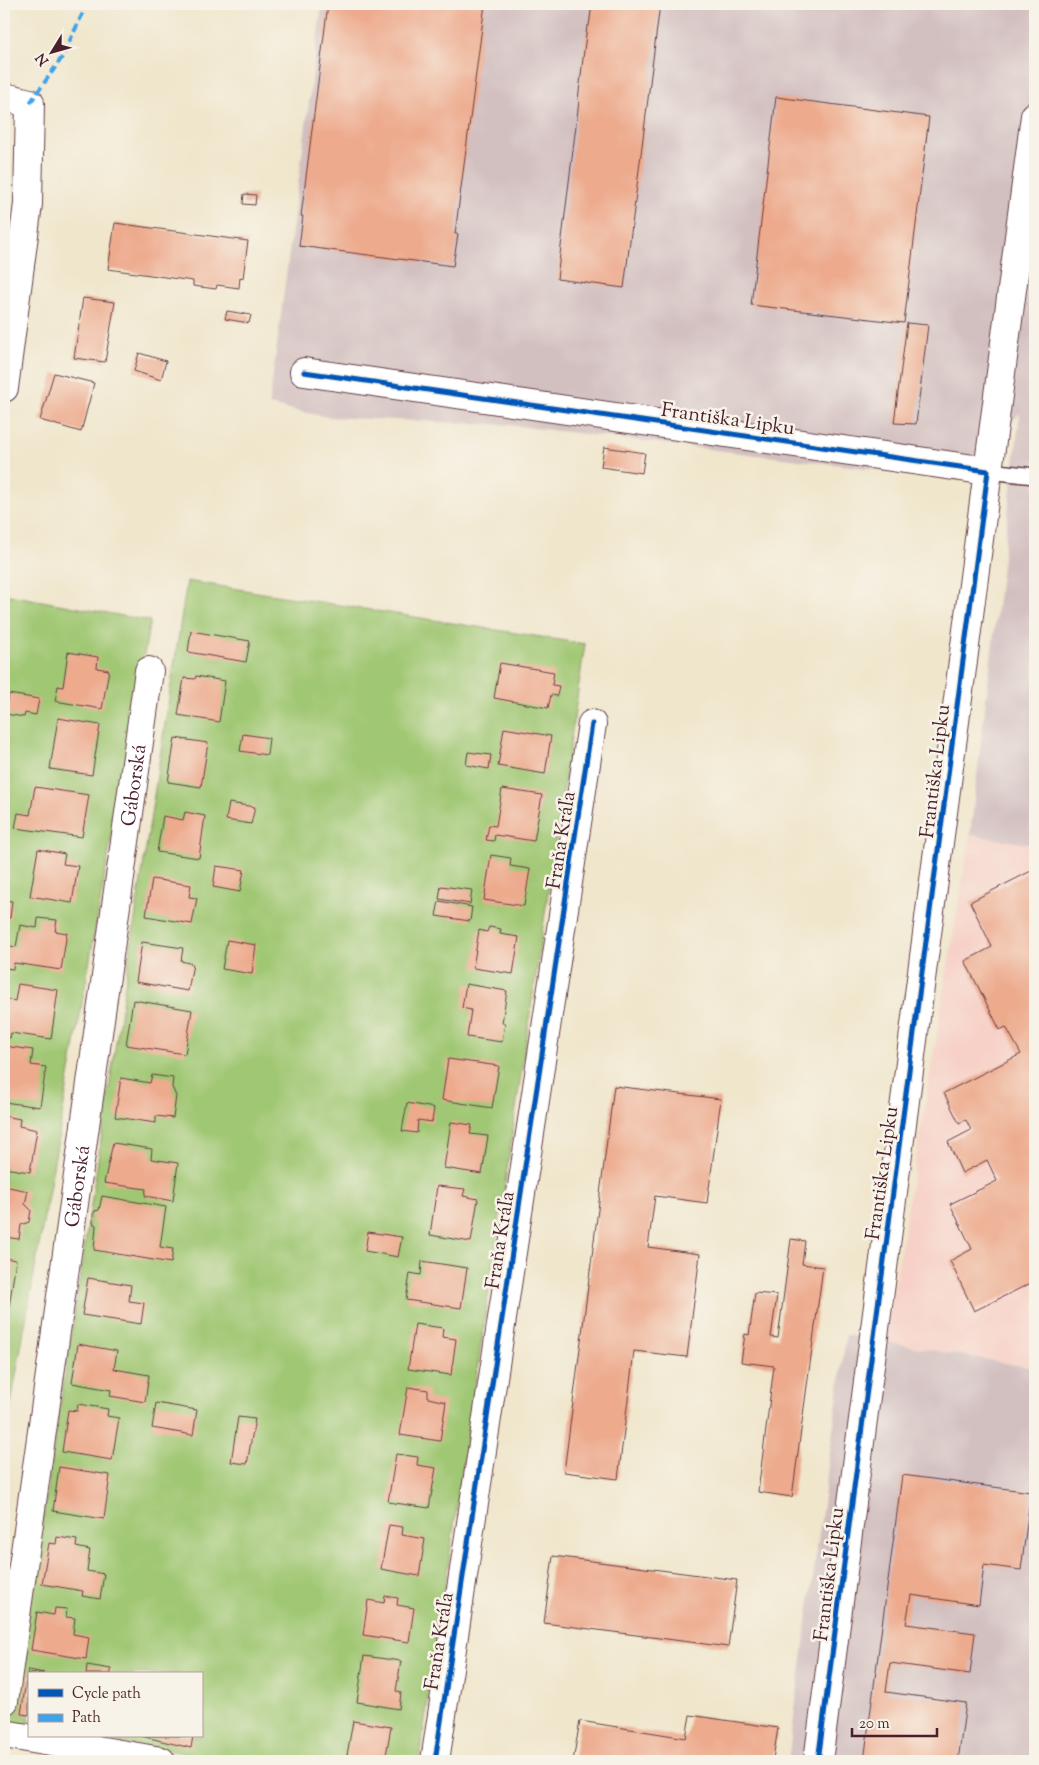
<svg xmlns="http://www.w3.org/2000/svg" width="1039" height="1765" viewBox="0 0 1039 1765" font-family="'Sorts Mill Goudy',serif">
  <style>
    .built { fill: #f7d1c8 }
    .industrial { fill: #d2bfc0 }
    .green { fill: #a0c773; stroke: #75734f }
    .building { fill: #edaa8d }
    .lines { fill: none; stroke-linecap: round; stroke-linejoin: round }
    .service-casing { stroke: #633d43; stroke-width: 18 }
    .minor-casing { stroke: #633d43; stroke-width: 30 }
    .service { stroke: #fff; stroke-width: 15 }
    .minor { stroke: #fff; stroke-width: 28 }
    .quiet { stroke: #40a2eb; stroke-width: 4; stroke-dasharray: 8 4; stroke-linecap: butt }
    .cycleway-casing { stroke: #f7f3e8; stroke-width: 8 }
    .cycleway { stroke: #0057b8; stroke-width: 5 }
    .labels { text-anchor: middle; stroke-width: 5; stroke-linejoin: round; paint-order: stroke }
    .street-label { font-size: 20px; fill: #4a1f2b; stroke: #f7f3e8 }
  </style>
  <rect width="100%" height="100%" fill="#f7f3e8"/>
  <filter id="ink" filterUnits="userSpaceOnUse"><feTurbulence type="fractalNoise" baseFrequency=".02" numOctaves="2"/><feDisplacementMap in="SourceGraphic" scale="10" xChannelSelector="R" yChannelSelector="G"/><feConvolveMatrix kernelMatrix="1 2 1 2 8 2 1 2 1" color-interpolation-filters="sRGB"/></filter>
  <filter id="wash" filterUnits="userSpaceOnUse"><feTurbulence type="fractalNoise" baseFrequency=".0096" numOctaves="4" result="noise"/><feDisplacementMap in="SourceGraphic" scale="20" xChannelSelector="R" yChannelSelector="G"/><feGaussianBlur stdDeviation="1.12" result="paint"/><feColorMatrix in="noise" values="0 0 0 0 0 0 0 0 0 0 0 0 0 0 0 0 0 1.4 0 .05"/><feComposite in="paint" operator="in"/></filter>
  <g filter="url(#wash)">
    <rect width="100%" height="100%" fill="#f0e6cc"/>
    <path class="built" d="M 970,835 L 1035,845 L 1035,1367 L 885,1342 Z"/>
    <g class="industrial">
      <path d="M 322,4 L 1035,4 L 1035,845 L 970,835 L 1020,413 L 957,479 L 510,425 L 327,417 L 269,405 Z"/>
      <path d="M 846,1335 L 1035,1368 L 1035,1761 L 788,1761 Z"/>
    </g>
    <g class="green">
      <path d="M 187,581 L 585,644 L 419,1761 L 234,1761 L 79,1736 L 201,1736 L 201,1674 L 29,1674 L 29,1728 L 11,1725 Z"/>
      <path d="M 4,594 L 150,621 L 4,1443 Z"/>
    </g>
    <g id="blocks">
      <g class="building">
        <path d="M 328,4 L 485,4 L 455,234 L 458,234 L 453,266 L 299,246 L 303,216 L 301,216 Z"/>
        <path d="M 592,4 L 660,4 L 624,288 L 557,279 L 579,101 L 578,100 L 587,26 L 589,26 Z"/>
        <path d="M 776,97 L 929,117 L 904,323 L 751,305 Z"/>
        <path d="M 244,194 L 256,195 L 255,205 L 243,204 Z"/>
        <path d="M 115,223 L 248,241 L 243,278 L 240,277 L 239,288 L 217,285 L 216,289 L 193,286 L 193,281 L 108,269 Z"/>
        <path d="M 83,298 L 115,302 L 105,362 L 74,358 Z"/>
        <path d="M 227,311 L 251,315 L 249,323 L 225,319 Z"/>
        <path d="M 907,323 L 928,325 L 916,424 L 894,423 Z"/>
        <path d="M 139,353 L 166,361 L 161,380 L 134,371 Z"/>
        <path d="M 54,373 L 94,383 L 81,432 L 40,420 Z"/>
        <path d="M 604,447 L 645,453 L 642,473 L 601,467 Z"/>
        <path d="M 191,631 L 250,641 L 246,662 L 188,652 Z"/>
        <path d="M 68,652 L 98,657 L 97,668 L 109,670 L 102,709 L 55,701 L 58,686 L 63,687 Z"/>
        <path d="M 500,663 L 554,672 L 552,685 L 559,686 L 557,696 L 551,695 L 548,708 L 494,698 Z"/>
        <path d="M 196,676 L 225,681 L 219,722 L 178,715 L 184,678 L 195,679 Z"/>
        <path d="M 9,694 L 39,699 L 36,715 L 25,713 L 24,717 L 5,714 Z"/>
        <path d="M 58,718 L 100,725 L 92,775 L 50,769 Z"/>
        <path d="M 504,728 L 551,736 L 545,774 L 498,766 Z"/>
        <path d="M 243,734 L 269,738 L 267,755 L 240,751 Z"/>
        <path d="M 175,738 L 208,743 L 201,787 L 168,782 Z"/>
        <path d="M 468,752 L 491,755 L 489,769 L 466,765 Z"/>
        <path d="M 35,787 L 89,795 L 82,837 L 15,828 L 18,813 L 30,815 Z"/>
        <path d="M 502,789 L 542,795 L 534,841 L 495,835 L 494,841 L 486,840 L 489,825 L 496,826 Z"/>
        <path d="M 229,803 L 255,807 L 251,824 L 226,820 Z"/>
        <path d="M 185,812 L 205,816 L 199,858 L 157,852 L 163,816 L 183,820 Z"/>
        <path d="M 38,849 L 65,854 L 63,864 L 78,866 L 72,903 L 30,896 Z"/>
        <path d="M 491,855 L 511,858 L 510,866 L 530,869 L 524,906 L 484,900 Z"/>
        <path d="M 216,866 L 244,870 L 240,892 L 213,887 Z"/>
        <path d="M 1035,869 L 1035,1281 L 974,1311 L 950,1261 L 972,1249 L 950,1204 L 997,1181 L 987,1160 L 962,1173 L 948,1142 L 971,1130 L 966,1120 L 959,1123 L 944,1093 L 1021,1054 L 1006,1027 L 1000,1030 L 965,961 L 992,947 L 970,902 Z"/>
        <path d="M 152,879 L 191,885 L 189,897 L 197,898 L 192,924 L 146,916 Z"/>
        <path d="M 441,886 L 472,890 L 470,904 L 439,899 Z"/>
        <path d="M 4,900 L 12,901 L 10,918 L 4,917 Z"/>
        <path d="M 439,901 L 472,907 L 470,921 L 436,916 Z"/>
        <path d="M 38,918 L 57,920 L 55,931 L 67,933 L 61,970 L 14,963 L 13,969 L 4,968 L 4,945 L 16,947 L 20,925 L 37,928 Z"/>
        <path d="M 489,927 L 501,929 L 500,934 L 519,937 L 513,974 L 473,968 L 479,930 L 487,932 Z"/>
        <path d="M 227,940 L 256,945 L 252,974 L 222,969 Z"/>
        <path d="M 142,942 L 183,948 L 181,961 L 193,964 L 188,991 L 136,982 Z"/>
        <path d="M 18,984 L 58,990 L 51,1039 L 11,1033 L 10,1038 L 4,1037 L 4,999 L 15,1001 Z"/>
        <path d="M 466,984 L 507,991 L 502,1023 L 505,1023 L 502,1042 L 467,1037 L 471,1010 L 462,1008 Z"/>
        <path d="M 133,1000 L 192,1010 L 185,1054 L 126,1045 Z"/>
        <path d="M 4,1046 L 33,1050 L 31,1065 L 46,1067 L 40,1107 L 4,1102 Z"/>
        <path d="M 448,1059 L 499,1066 L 492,1108 L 442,1100 Z"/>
        <path d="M 152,1075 L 173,1078 L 172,1087 L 176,1096 L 173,1118 L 156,1116 L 156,1123 L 115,1117 L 121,1078 L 150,1083 Z"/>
        <path d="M 614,1086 L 721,1099 L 707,1203 L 655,1196 L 648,1247 L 700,1254 L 687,1357 L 634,1351 L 618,1479 L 564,1472 Z"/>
        <path d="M 407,1103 L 434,1108 L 432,1122 L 418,1120 L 417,1133 L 402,1131 Z"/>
        <path d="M 4,1116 L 20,1119 L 19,1126 L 37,1130 L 30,1172 L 4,1168 Z"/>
        <path d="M 451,1122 L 472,1125 L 470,1134 L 488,1136 L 482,1174 L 444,1168 Z"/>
        <path d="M 113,1143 L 152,1149 L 151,1159 L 178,1163 L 173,1201 L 145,1196 L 146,1189 L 104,1183 Z"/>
        <path d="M 4,1186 L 28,1191 L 25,1204 L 31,1210 L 29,1222 L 21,1225 L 19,1239 L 4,1237 Z"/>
        <path d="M 437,1186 L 465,1189 L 463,1196 L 478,1199 L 471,1242 L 430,1235 Z"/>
        <path d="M 102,1196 L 166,1207 L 160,1247 L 173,1249 L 171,1263 L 94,1250 L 96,1225 L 93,1223 L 93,1214 L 95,1211 L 99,1210 Z"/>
        <path d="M 368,1232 L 402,1237 L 398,1257 L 365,1251 Z"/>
        <path d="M 791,1239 L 805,1241 L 802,1264 L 823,1267 L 792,1497 L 758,1492 L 774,1366 L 741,1362 L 745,1334 L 749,1335 L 755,1293 L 777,1295 L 771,1337 L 778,1338 Z"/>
        <path d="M 4,1258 L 16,1260 L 9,1307 L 4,1307 Z"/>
        <path d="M 422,1261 L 467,1268 L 461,1308 L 406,1300 L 410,1273 L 421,1275 Z"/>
        <path d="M 88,1278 L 131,1285 L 129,1301 L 144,1303 L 141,1324 L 82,1315 Z"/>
        <path d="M 415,1324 L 443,1328 L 442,1337 L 456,1339 L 451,1375 L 408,1369 Z"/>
        <path d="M 78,1344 L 117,1351 L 114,1369 L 149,1375 L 145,1402 L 110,1396 L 111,1390 L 72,1383 Z"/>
        <path d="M 408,1387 L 428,1390 L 428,1398 L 446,1402 L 440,1441 L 400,1435 Z"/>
        <path d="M 156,1403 L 197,1410 L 193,1435 L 152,1428 Z"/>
        <path d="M 78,1404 L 108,1409 L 107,1416 L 119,1418 L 112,1460 L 62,1452 L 68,1410 L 77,1411 Z"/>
        <path d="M 238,1417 L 255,1419 L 247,1464 L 231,1462 Z"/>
        <path d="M 396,1454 L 418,1457 L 417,1465 L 436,1468 L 429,1508 L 388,1502 Z"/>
        <path d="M 59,1467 L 110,1475 L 104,1519 L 53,1511 Z"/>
        <path d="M 902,1475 L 1031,1492 L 1021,1570 L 984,1565 L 979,1605 L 911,1595 L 906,1624 L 975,1633 L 970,1674 L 890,1663 L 886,1692 L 966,1703 L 958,1761 L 864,1761 Z"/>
        <path d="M 389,1525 L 403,1527 L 402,1535 L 425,1539 L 419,1576 L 381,1569 Z"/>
        <path d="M 57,1537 L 77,1540 L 76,1547 L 90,1550 L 87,1571 L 104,1574 L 100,1599 L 82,1596 L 83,1591 L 42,1584 L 49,1543 L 56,1544 Z"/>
        <path d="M 553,1556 L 737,1580 L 728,1647 L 544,1623 Z"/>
        <path d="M 385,1596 L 398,1598 L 397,1605 L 414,1608 L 409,1642 L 363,1635 L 368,1600 L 384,1603 Z"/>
        <path d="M 55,1608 L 67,1609 L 66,1617 L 75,1618 L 73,1634 L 89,1637 L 86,1659 L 31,1650 L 37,1612 L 54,1615 Z"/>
        <path d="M 364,1656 L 401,1661 L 396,1691 L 401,1693 L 399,1709 L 357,1702 Z"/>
        <path d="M 87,1665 L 111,1669 L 111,1674 L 86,1674 Z"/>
        <path d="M 28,1669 L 29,1670 L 44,1673 L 29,1674 L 29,1715 L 21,1714 Z"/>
        <path d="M 690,1715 L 778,1728 L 773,1759 L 780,1760 L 780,1761 L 573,1761 L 580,1721 L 686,1738 Z"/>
        <path d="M 353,1721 L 391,1727 L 385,1761 L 346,1761 Z"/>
        <path d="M 141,1736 L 193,1736 L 191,1748 Z"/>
      </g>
    </g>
  </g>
  <g filter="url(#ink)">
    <use href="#blocks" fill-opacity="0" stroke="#633d43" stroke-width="1"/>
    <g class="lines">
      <defs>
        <path id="service" d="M 988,471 L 1035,476"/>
        <g id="minor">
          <path d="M 4,97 L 30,103 L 28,204 L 4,388"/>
          <path d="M 304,372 L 988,471 L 818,1761"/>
          <path d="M 988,471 L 1035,116"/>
          <path id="s1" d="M 4,1701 L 149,671"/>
          <path d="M 4,1734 L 161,1761"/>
          <path d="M 435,1761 L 592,724"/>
        </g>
      </defs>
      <use href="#service" class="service-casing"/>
      <use href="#minor" class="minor-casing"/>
      <use href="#service" class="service"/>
      <use href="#minor" class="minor"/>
      <path class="quiet" d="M 30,103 L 61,59 L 83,13 L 84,4"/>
      <defs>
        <g id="cycleway">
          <path d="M 304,372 L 988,471 L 818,1761"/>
          <path d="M 435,1761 L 592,724"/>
        </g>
      </defs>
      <use href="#cycleway" class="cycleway-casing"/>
      <use href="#cycleway" class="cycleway"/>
    </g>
  </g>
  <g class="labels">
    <g class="street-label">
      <text transform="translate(728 418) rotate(8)" y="7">Františka Lipku</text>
      <text transform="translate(934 771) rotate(-83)" y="7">Františka Lipku</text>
      <text dy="7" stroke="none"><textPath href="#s1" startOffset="925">Gáborská</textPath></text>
      <text transform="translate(560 840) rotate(-81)" y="7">Fraňa Kráľa</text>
      <text transform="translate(881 1173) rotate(-82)" y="7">Františka Lipku</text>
      <text dy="7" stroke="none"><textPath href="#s1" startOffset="520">Gáborská</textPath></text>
      <text transform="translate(499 1240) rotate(-81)" y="7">Fraňa Kráľa</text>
      <text transform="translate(828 1574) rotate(-83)" y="7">Františka Lipku</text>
      <text transform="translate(438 1641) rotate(-81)" y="7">Fraňa Kráľa</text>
    </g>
  </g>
  <rect width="1039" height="1765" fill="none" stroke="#f7f3e8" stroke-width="20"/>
  <rect x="28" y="1672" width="175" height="65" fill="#f7f3e8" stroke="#b29e9c"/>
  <rect x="38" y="1689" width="25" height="8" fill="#0057b8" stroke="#b29e9c"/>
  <text x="72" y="1698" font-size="15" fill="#4a1f2b">Cycle path</text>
  <rect x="38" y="1714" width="25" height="8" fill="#40a2eb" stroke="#b29e9c"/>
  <text x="72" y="1722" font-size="15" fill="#4a1f2b">Path</text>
  <g transform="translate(52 52) rotate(233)" stroke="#f7f3e8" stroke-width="4" paint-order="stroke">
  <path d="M0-4L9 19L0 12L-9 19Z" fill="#4a1f2b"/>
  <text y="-8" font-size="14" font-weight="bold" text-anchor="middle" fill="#4a1f2b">N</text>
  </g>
  <path d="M852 1728v8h85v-8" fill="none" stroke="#4a1f2b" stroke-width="2.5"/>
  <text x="859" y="1728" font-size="15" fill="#4a1f2b" stroke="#f7f3e8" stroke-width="4" paint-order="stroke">20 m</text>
</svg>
